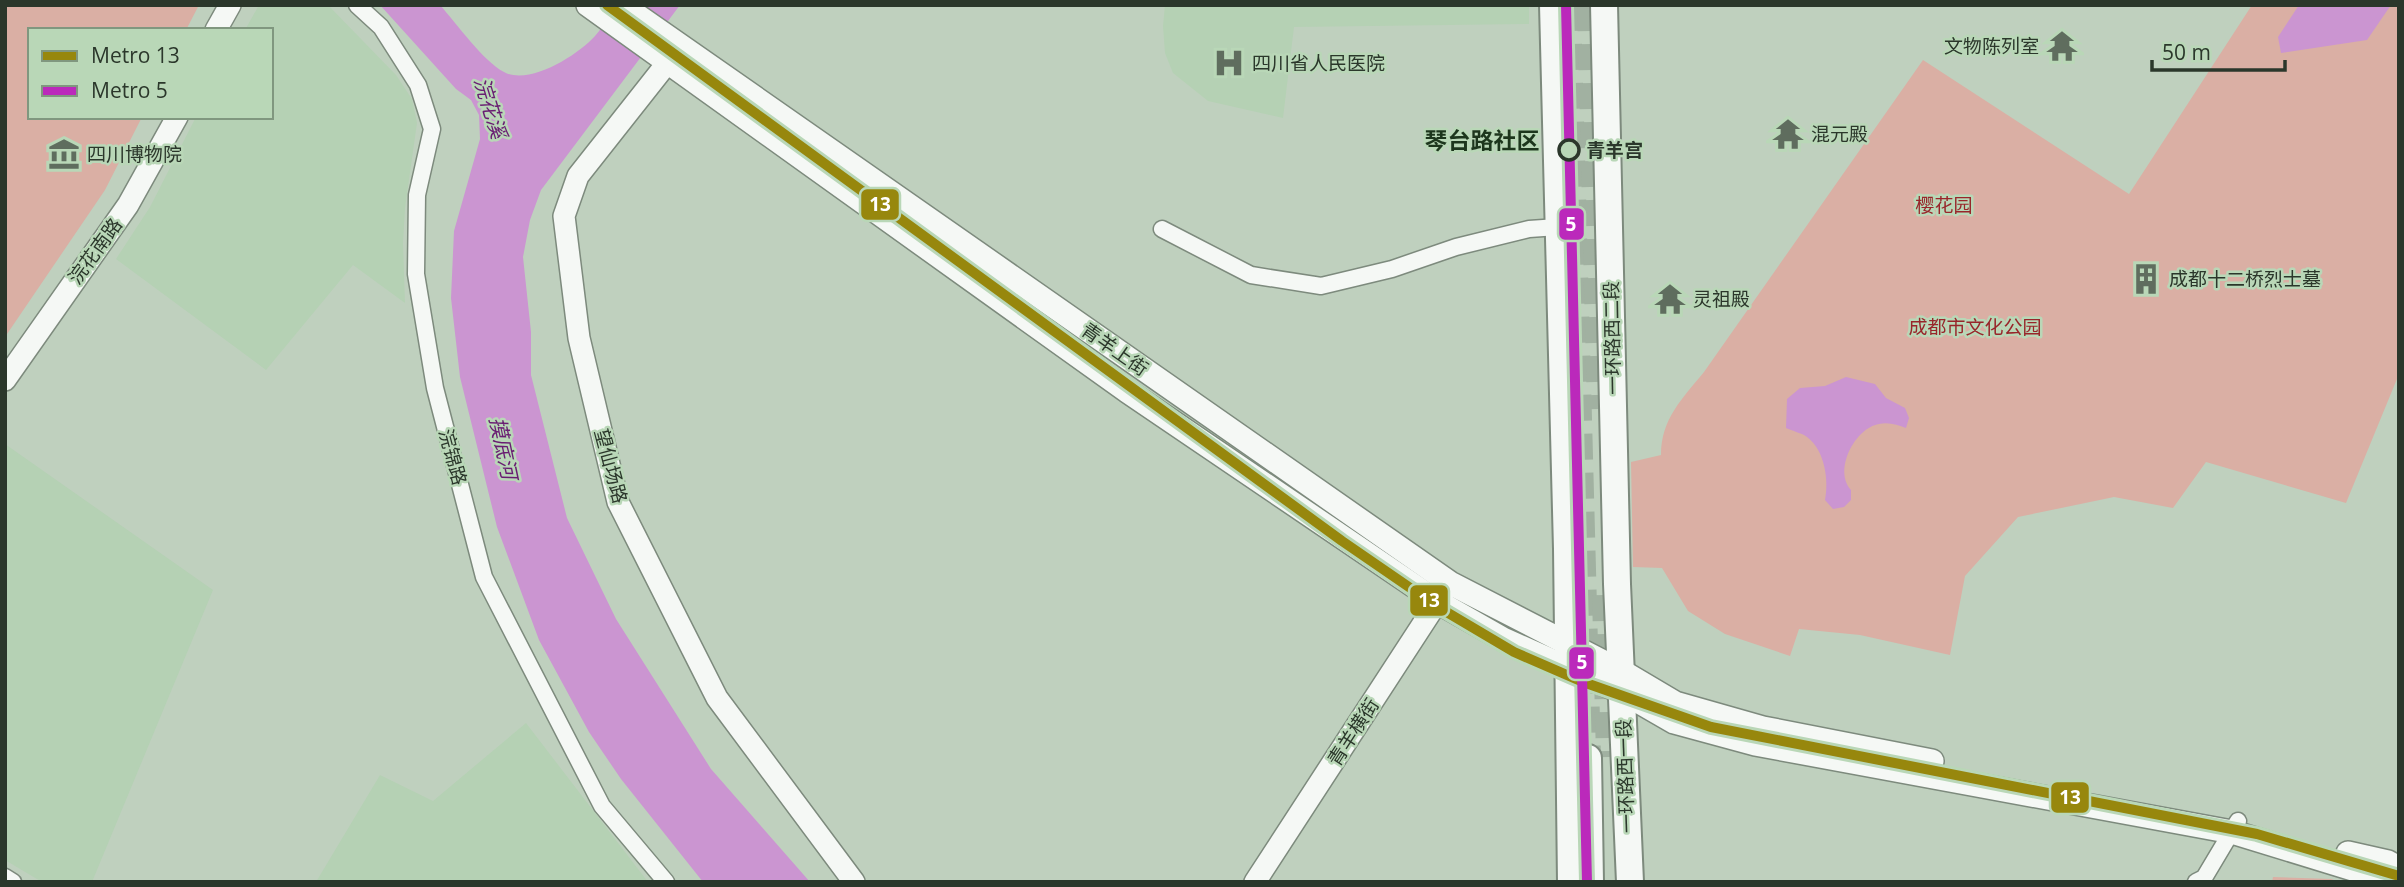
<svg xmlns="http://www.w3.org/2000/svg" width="2404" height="887" viewBox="0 0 2404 887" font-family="'Open Sans','Noto Sans SC',sans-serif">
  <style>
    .built { fill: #b5d1b4 }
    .green { fill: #daafa4 }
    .water { fill: #cb95d1 }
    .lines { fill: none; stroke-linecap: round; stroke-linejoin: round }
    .primary-tunnel { stroke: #a1b1a1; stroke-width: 26; stroke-dasharray: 26 13; stroke-linecap: butt }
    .minor-casing { stroke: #7d8a7d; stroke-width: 19 }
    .tertiary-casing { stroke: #7d8a7d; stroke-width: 24 }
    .secondary-casing { stroke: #7d8a7d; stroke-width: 26 }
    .primary-casing { stroke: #7d8a7d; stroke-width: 30 }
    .minor { stroke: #f5f8f5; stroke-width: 16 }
    .tertiary { stroke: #f5f8f5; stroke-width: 21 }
    .secondary { stroke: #f5f8f5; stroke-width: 23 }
    .primary { stroke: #f5f8f5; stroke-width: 26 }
    .metro-1-casing { stroke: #b9d7b7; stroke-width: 16 }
    .metro-2-casing { stroke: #b9d7b7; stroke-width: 16 }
    .metro-1 { stroke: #97870d; stroke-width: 10 }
    .metro-2 { stroke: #bb29bb; stroke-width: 10 }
    .stop-dot { fill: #b9d7b7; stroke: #2b372b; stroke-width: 3.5 }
    .labels { text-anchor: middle; stroke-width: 5; stroke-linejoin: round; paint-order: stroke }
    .poi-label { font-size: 19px; fill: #2b372b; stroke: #b9d7b7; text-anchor: start }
    .stop-label { font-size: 19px; font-weight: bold; fill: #2b372b; stroke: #b9d7b7; text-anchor: start }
    .park-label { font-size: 19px; fill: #98252a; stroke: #b9d7b7 }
    .street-label { font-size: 19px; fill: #2b372b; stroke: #b9d7b7 }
    .water-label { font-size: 21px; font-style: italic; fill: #691d72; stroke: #b9d7b7 }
    .quarter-label { font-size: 23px; font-weight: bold; fill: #1d361d; stroke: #b9d7b7 }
    .line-badge { stroke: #b9d7b7; stroke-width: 2.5 }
    .badge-label { font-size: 19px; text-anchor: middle; font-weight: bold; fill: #fff }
  </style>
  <rect width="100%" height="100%" fill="#bfd0be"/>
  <g class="built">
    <path d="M 259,5 L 328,5 L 396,75 L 412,99 L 417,123 L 405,208 L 403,243 L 405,303 L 353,265 L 266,370 L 116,259 L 150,207 L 196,117 L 271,117 L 271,30 L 245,30 Z"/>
    <path d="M 1165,5 L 1529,5 L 1529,24 L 1294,27 L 1283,118 L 1208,101 L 1173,73 L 1165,53 L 1163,26 Z"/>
    <path d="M 5,444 L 213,590 L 92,882 L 42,882 L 5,860 Z"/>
    <path d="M 526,723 L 648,882 L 316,882 L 380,775 L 433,801 Z"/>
  </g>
  <g class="green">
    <path d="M 5,5 L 199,5 L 186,30 L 30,30 L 30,117 L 142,117 L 105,190 L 5,337 Z"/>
    <path d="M 2252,5 L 2399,5 L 2399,374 L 2346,503 L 2206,462 L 2173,508 L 2114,497 L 2018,517 L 1965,576 L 1950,655 L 1860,635 L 1799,629 L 1790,656 L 1725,634 L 1688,611 L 1662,568 L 1633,567 L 1631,462 L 1661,455 C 1661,419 1682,399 1704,372 L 1923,60 L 2129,194 Z"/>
    <path d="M 2273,877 L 2331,879 L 2339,882 L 2272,882 Z"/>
  </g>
  <g class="water">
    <path d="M 380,5 L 440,5 C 457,24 483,61 504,72 C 529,86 578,55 595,36 C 603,27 610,15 617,5 L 680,5 L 541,190 L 530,220 L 523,257 L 531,332 L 531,375 L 567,518 L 616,619 L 711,769 L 810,882 L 703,882 L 621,779 L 589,732 L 539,640 L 497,527 L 460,377 L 451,298 L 454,231 L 480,139 L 479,115 L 471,100 L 456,89 Z"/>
    <path d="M 2299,5 L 2391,5 L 2367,40 L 2281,53 L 2278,37 Z"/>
    <path d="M 1846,377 L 1875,384 L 1886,398 L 1905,408 L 1909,418 L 1906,428 C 1898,425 1889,422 1879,424 C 1855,428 1833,470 1851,490 L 1851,500 L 1844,507 L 1833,509 L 1825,500 C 1829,481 1825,450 1807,437 C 1802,433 1792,431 1786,428 L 1787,399 L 1800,388 L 1825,386 Z"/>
  </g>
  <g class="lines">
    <g class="primary-tunnel">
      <path d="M 1568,5 L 1588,758"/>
      <path d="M 1590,5 L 1600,409"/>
      <path d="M 1605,595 L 1609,757"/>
    </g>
    <defs>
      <g id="minor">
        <path d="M 357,5 L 381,27 L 418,85 L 432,129 L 417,195 L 416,274 L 435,388 L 484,577 L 602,806 L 666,882"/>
        <path d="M 1162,229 L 1251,275 L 1321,286 L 1392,269 L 1456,247 L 1529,229 L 1558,227"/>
        <path d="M 5,877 L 13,882"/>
        <path d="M 2196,882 L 2204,878 L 2238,821"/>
      </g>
      <g id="tertiary">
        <path d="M 216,30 L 230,5"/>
        <path d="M 668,62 L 578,176 L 564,216 L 579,338 L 618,502 L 717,698 L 854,882"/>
        <path d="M 5,380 L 128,205 L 177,117"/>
        <path d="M 1255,882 L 1447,587"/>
      </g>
      <g id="secondary">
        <path d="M 588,5 L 1127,391 L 1438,602 L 1503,639 L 1622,692 L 1674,722 L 1755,744 L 2232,832 L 2395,882"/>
        <path d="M 622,5 L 1450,583 L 1621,671 L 1675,703 L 1763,728 L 1932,761"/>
        <path d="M 2348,853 L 2388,862 L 2399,868"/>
      </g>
      <g id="primary">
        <path d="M 1553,5 L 1567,549 L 1571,882"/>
        <path d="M 1604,5 L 1617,584 L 1630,882"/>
        <path d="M 1588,758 L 1590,882"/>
      </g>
    </defs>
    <use href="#minor" class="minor-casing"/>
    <use href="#tertiary" class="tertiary-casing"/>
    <use href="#secondary" class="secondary-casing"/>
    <use href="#primary" class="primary-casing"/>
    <use href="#minor" class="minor"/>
    <use href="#tertiary" class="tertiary"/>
    <use href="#secondary" class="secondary"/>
    <use href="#primary" class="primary"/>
    <defs>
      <path id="metro-1" d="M 607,5 L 1342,541 L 1438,607 L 1514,652 L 1583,682 L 1711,727 L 2257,834 L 2399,876"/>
      <path id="metro-2" d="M 1566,5 L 1587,882"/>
    </defs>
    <use href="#metro-1" class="metro-1-casing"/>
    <use href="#metro-2" class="metro-2-casing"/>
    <use href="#metro-1" class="metro-1"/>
    <use href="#metro-2" class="metro-2"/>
  </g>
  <defs>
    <symbol id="temple-bare" viewBox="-9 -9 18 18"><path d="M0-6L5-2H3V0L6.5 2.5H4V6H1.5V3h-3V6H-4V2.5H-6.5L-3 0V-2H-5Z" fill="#5f6d5e" stroke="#b9d7b7" stroke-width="2.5" paint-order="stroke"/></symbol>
    <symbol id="hospital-bare" viewBox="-9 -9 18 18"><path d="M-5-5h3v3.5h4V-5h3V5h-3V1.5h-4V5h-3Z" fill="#5f6d5e" stroke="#b9d7b7" stroke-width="2.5" paint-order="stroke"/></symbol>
    <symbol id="museum-bare" viewBox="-9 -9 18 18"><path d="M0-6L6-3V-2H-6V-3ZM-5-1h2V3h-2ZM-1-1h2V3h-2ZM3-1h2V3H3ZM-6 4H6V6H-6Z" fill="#5f6d5e" stroke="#b9d7b7" stroke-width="2.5" paint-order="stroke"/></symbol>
    <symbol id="building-bare" viewBox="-9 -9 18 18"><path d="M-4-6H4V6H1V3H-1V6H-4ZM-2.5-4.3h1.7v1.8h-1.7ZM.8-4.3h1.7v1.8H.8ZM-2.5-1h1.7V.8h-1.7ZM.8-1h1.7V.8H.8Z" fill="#5f6d5e" stroke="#b9d7b7" stroke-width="2.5" paint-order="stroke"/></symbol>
  </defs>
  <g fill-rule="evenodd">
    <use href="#temple-bare" x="2040" y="24" width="44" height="44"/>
    <use href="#hospital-bare" x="1207" y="41" width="44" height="44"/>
    <use href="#temple-bare" x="1766" y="112" width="44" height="44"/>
    <use href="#museum-bare" x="42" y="132" width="44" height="44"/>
    <use href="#building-bare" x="2124" y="257" width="44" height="44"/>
    <use href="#temple-bare" x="1648" y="277" width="44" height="44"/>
  </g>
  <circle class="stop-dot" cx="1569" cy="150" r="10"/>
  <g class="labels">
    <g class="poi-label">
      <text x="2039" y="53" text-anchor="end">文物陈列室</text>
      <text x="1252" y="70">四川省人民医院</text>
      <text x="1811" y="141">混元殿</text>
      <text x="87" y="161">四川博物院</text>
      <text x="2169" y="286">成都十二桥烈士墓</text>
      <text x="1693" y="306">灵祖殿</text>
    </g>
    <g class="stop-label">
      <text x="1586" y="157">青羊宫</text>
    </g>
    <g class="park-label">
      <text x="1944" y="212">樱花园</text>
      <text x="1975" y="334">成都市文化公园</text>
    </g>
    <g class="street-label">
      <text transform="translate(95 251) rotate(-54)" y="7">浣花南路</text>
      <text transform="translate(1612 338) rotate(-91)" y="7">一环路西二段</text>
      <text transform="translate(1115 349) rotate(35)" y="7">青羊上街</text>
      <text transform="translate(453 457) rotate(75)" y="7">浣锦路</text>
      <text transform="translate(611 466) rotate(75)" y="7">望仙场路</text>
      <text transform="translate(1353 732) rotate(-57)" y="7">青羊横街</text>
      <text transform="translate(1625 776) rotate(-92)" y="7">一环路西一段</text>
    </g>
    <g class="water-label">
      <text transform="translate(490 108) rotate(73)" y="7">浣花溪</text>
      <text transform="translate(503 448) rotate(78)" y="7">摸底河</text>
    </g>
    <g class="quarter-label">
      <text x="1482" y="149">琴台路社区</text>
    </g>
  </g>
  <g class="line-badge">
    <rect x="860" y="188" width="40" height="33" rx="7" fill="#97870d"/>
    <rect x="1558" y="207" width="27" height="34" rx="7" fill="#bb29bb"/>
    <rect x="1409" y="584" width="40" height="33" rx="7" fill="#97870d"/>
    <rect x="1568" y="646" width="27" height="34" rx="7" fill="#bb29bb"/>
    <rect x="2050" y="781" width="40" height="33" rx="7" fill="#97870d"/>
  </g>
  <g class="badge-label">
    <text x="880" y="211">13</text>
    <text x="1571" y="231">5</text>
    <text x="1429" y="607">13</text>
    <text x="1582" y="669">5</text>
    <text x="2070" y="804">13</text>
  </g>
  <rect width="2404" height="887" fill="none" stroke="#2b372b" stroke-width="14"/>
  <rect x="28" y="28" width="245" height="91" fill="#b9d7b7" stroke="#80977f" stroke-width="2"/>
  <rect x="42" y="51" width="35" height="10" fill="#97870d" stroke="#80977f" stroke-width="2"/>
  <text x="91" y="63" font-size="21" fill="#2b372b">Metro 13</text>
  <rect x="42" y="86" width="35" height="10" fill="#bb29bb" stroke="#80977f" stroke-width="2"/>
  <text x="91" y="98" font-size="21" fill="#2b372b">Metro 5</text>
  <path d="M2152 60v10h133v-10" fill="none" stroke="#2b372b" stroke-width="3.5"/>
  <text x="2162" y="60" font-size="21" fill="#2b372b" stroke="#b9d7b7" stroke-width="5" paint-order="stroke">50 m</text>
</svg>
